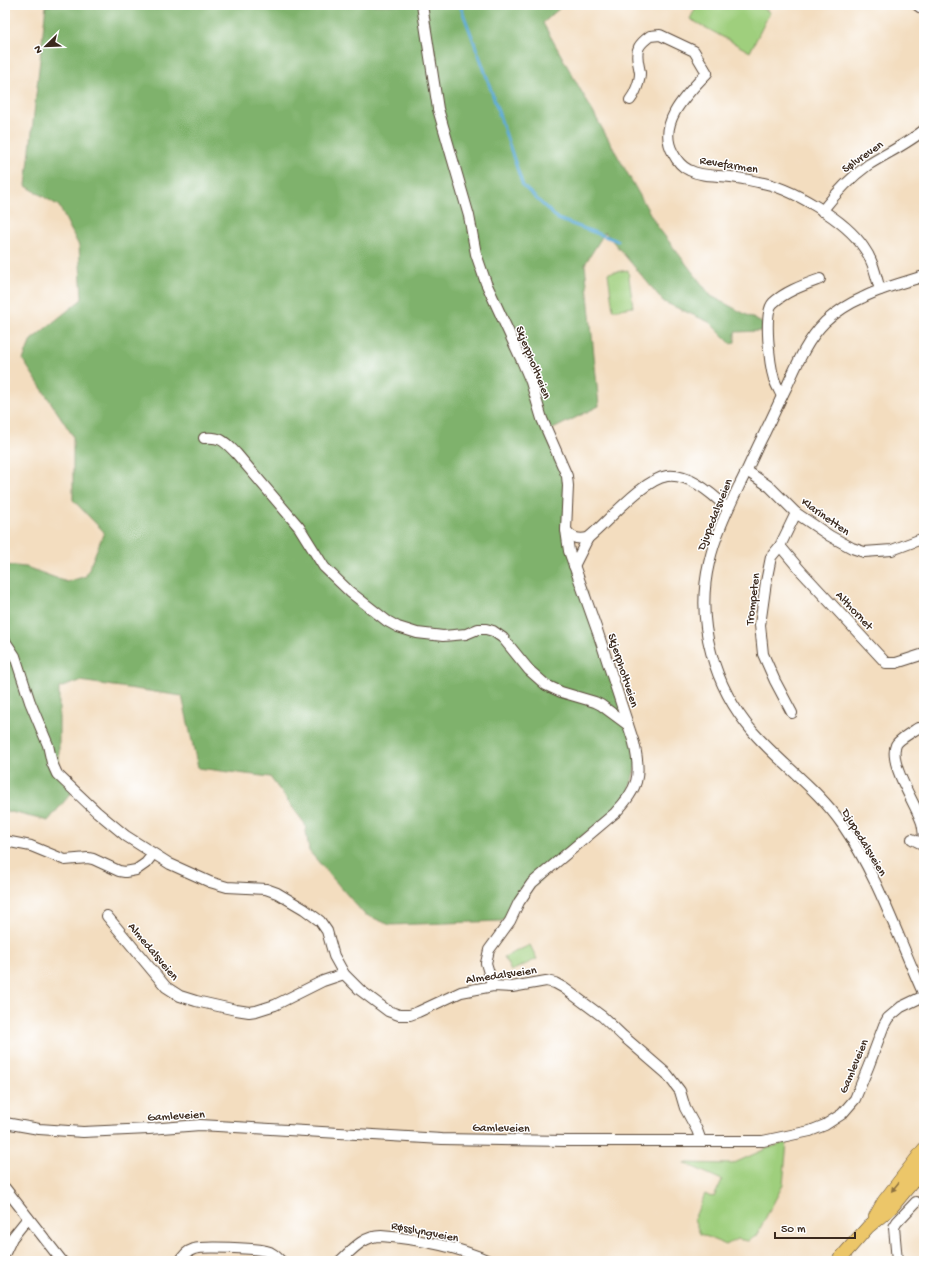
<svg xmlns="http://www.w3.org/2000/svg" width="929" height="1266" viewBox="0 0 929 1266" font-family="'Gochi Hand',sans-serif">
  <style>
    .green { fill: #9fcf7d; stroke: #6d7c4e }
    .forest { fill: #7fb26c; stroke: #5d6e45 }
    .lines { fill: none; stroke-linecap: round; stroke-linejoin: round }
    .stream { stroke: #5facd8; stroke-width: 3 }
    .minor-casing { stroke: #574536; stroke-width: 12 }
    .major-casing { stroke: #574536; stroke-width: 14 }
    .minor { stroke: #fff; stroke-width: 10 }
    .major { stroke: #ecc669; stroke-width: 13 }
    .oneway { fill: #8b7040 }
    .labels { text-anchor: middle; stroke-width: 3; stroke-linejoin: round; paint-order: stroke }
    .street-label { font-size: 12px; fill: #3b2a1e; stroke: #fff }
  </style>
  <rect width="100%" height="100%" fill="#fff"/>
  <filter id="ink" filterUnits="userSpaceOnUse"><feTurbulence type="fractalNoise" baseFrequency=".025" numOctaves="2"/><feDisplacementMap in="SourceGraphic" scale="8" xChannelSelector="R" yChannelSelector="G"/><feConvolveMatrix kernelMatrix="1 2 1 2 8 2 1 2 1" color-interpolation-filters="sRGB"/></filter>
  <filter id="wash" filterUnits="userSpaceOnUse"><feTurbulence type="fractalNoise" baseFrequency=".012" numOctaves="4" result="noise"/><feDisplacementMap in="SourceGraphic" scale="16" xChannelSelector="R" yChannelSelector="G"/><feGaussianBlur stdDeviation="0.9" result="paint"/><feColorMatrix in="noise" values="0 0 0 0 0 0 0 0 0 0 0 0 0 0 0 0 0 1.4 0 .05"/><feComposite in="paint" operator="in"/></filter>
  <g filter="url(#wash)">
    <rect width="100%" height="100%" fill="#f3ddbf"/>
    <g class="green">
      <path d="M 697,5 L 757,5 L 770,12 L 750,52 L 690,19 Z"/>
      <path d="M 628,270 L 633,307 L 613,310 L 608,273 Z"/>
      <path d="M 530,945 L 537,959 L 511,971 L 504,957 Z"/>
      <path d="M 787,1142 L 783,1185 L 756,1236 L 748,1241 L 737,1239 L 726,1245 L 700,1234 L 694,1219 L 705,1194 L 711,1197 L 712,1196 L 714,1197 L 722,1180 L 684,1163 L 732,1164 L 768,1148 Z"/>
    </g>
    <path class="forest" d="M 46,5 L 563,5 L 543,23 L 657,226 L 711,296 L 762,323 L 762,331 L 735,332 L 735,342 L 731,344 L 709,322 L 664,302 L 605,232 L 585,264 L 599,406 L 547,432 L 565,469 L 567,532 L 638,757 L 627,800 L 581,837 L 502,921 L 390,925 L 364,914 L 309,851 L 305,824 L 270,777 L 198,768 L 182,696 L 80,681 L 59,688 L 59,777 L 73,791 L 48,821 L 7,811 L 5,809 L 5,565 L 26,567 L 67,582 L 86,576 L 104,532 L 73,500 L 73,436 L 23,360 L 31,340 L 82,299 L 79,246 L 59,206 L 26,186 Z"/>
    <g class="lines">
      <path class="stream" d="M 460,5 L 483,66 L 523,186 L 558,219 L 618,241"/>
    </g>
  </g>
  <g filter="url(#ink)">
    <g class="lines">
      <defs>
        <g id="minor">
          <path d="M 422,5 L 438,109 L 469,216 L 476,254 L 486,283 L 522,361 L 531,382 L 542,419 L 567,476 L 568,486 L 566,530 L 569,551 L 598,633 L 634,743 C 642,776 638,789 615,813 L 532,883 L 519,902 L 510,921 L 489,950 L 486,963 L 493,986"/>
          <path d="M 917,5 L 924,10"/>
          <path d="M 630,100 C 635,94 640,81 640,73 C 639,65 635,55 639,47 C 641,43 646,39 650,36 L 660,35 L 694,51 L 707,73 C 688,93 656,123 673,153 C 677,161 682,167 689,170 C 702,177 718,175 731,177 C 740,178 749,180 758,182 C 790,187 846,220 864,248 C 873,260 876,276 880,290"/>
          <path d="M 822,211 C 836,193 850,178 868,165 C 887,153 907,144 924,130"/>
          <path d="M 924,276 C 903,283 881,288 862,298 C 848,304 836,312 825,322 C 807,340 797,364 787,386 C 779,402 772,418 764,434 C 755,451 748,469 739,486 C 727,511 715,536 709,563 C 695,622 714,687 753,732 C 781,764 818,789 842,824 C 878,876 898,938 924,995"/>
          <path d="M 782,396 C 779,390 776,385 774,379 C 770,366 763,313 773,303 C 786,291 804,285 820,279"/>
          <path d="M 204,438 C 221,436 225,442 236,453 L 299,527 L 324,567 L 350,592 L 387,621 L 398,627 L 417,633 L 443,636 L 466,634 L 478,629 L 486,629 L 493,631 L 503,638 L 529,670 L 546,685 L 561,692 L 595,702 L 601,705 L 628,725"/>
          <path d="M 747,471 L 770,487 L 796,513 L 830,536 L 852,548 L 864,552 L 892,550 L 924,538"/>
          <path d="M 566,530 C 571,538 578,540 588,538 C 608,522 642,480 667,476 C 689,473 714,495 728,509"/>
          <path d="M 780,546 L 800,570 L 886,663 L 896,663 L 924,654"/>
          <path d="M 574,566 L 588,538"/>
          <path d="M 5,641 L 15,656 L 30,702 L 48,745 L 52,763 L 57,774 L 97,812 L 126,836 L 170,864 L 210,882 L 227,887 L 266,889 L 277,893 L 304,909 L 320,921 L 327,931 L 334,956 L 344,974 L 360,990 L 388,1011 L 399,1015 L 410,1015 L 418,1012 L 461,992 L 493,986 L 512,987 L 546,981 L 555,983 L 564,988 L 603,1017 L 623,1036 L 667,1074 L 680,1091 L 685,1108 L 697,1130 L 701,1141"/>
          <path d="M 792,713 L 775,681 L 763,654 L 760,625 L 766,582 L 771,557 L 780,546 L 796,513"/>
          <path d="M 918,728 C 912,732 898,740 896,745 C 888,764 916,804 922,823 C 924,831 924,837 924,845"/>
          <path d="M 912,839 L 924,845"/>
          <path d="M 5,841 L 31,846 L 65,860 L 88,858 L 93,859 L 119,871 L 125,872 L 136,870 L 146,863 L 153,854"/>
          <path d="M 107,916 L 166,987 L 180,996 L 196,1001 L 236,1010 L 249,1012 L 256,1011 L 275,1005 L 323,981 L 344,974"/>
          <path d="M 5,1123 L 39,1129 L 83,1132 L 149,1129 L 200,1125 L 442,1139 L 566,1141 L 763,1141 L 810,1131 L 825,1125 L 842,1114 L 855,1099 L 869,1065 L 884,1025 L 888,1018 L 901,1007 L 924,996"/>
          <path d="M 5,1188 L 62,1261"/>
          <path d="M 5,1253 L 12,1238 L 28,1218"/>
          <path d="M 181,1261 C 183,1255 188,1251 194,1249 C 202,1246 256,1248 266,1251 C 272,1252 276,1256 281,1261"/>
          <path d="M 340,1261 C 352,1250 363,1236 381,1236 C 417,1239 456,1246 489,1261"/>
          <path d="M 897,1261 L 894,1227 L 897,1222 L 916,1202"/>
        </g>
        <g id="major">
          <path d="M 875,1217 L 884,1201 L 924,1149"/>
          <path d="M 838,1261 L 868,1227 L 892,1207 L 924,1168"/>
        </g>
      </defs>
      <use href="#minor" class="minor-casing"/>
      <use href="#major" class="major-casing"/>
      <use href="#minor" class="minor"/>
      <use href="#major" class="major"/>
    </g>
    <defs><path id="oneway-solid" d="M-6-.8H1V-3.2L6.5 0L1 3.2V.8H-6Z"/></defs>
    <use class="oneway" href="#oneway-solid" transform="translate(895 1187) rotate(129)"/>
  </g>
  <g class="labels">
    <g class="street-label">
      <text transform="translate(862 156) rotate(-35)" y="4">Sølvreven</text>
      <text transform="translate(729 164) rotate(9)" y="4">Revefarmen</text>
      <text transform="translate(534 362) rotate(68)" y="4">Skjerpholtveien</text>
      <text transform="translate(714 514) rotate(-68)" y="4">Djupedalsveien</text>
      <text transform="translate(826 516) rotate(35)" y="4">Klarinetten</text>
      <text transform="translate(752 599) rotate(-83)" y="4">Trompeten</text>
      <text transform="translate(855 610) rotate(47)" y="4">Althornet</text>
      <text transform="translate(624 670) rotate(72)" y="4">Skjerpholtveien</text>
      <text transform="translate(865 842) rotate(59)" y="4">Djupedalsveien</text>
      <text transform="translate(154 951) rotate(50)" y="4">Almedalsveien</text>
      <text transform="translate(501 974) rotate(-8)" y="4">Almedalsveien</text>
      <text transform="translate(853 1066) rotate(-67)" y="4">Gamleveien</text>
      <text transform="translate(176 1115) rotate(-3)" y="4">Gamleveien</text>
      <text transform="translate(501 1127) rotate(1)" y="4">Gamleveien</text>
      <text transform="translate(425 1231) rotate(11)" y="4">Røsslyngveien</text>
    </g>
  </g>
  <rect width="929" height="1266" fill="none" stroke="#fff" stroke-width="20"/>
  <g transform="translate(46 46) rotate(247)" stroke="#ffffff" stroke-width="3" paint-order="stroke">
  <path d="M0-3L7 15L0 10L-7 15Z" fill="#3b2a1e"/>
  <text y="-6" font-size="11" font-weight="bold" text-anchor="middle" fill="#3b2a1e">N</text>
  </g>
  <path d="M775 1232v6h80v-6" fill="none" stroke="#3b2a1e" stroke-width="2"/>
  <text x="781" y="1232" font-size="12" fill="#3b2a1e" stroke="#ffffff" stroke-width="3" paint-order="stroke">50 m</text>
</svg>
